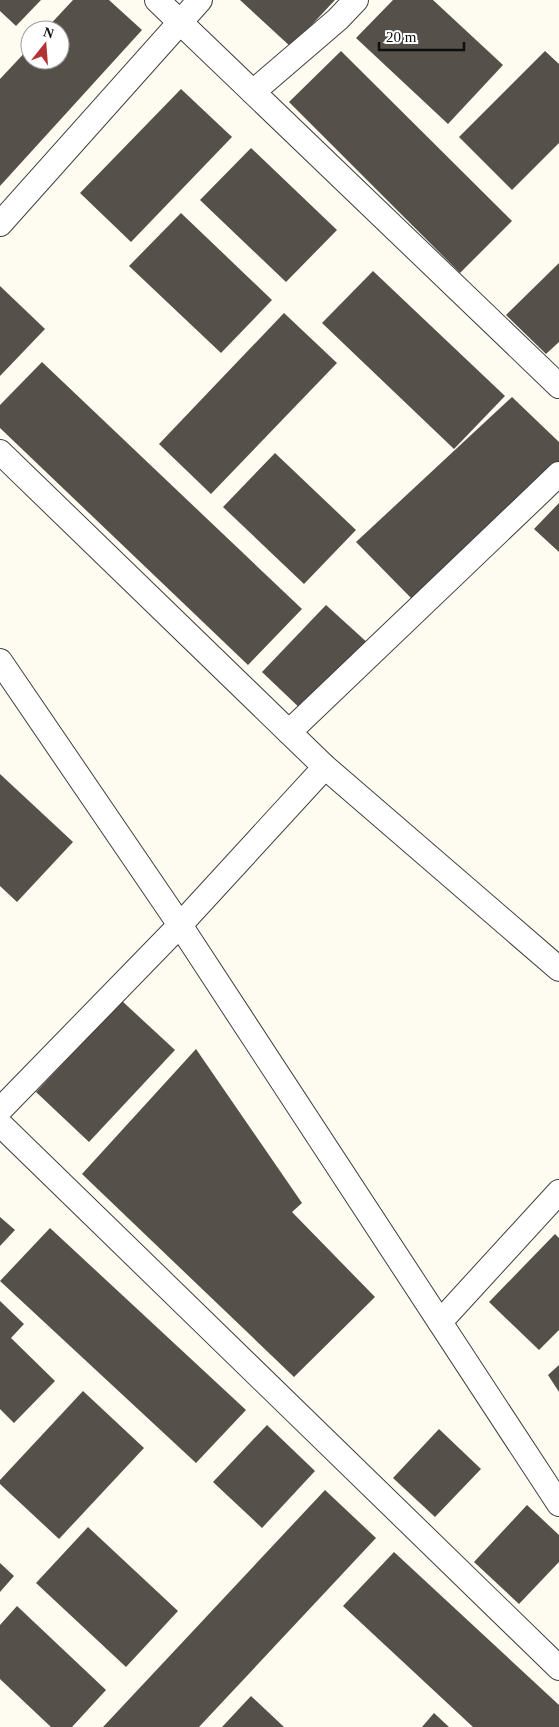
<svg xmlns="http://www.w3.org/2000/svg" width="559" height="1727" viewBox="0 0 559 1727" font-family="Georgia,serif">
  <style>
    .building { fill: #56504b }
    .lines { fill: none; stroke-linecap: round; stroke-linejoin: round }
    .street-casing { stroke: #414141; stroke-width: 26 }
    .street { stroke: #fff; stroke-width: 24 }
  </style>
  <rect width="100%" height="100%" fill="#fefcf1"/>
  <g class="building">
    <path d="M 0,0 L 41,0 L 16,26 L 0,11 Z"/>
    <path d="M 73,0 L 109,0 L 142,30 L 0,186 L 0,79 L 30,47 L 30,60 L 60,60 L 60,30 L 45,30 Z"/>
    <path d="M 240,0 L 335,0 L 291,47 Z"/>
    <path d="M 393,0 L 433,0 L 503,65 L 448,124 L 356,38 Z"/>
    <path d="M 341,51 L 512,221 L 460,273 L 289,102 Z"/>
    <path d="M 545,51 L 559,64 L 559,143 L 512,190 L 459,137 Z"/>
    <path d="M 181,89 L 232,137 L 131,242 L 80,193 Z"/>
    <path d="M 251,148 L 337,230 L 286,282 L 200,200 Z"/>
    <path d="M 181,213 L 272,300 L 221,353 L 129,266 Z"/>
    <path d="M 559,263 L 559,342 L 546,354 L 506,315 Z"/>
    <path d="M 373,271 L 505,396 L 454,449 L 322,323 Z"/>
    <path d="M 0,286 L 45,329 L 0,376 Z"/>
    <path d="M 284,313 L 337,363 L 211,494 L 159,444 Z"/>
    <path d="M 42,362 L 302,609 L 248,665 L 0,428 L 0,405 Z"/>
    <path d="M 512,397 L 559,442 L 559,466 L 413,600 L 356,542 Z"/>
    <path d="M 275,453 L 356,530 L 304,584 L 223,507 Z"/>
    <path d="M 559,503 L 559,552 L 534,529 Z"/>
    <path d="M 326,605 L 370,645 L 305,713 L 262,672 Z"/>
    <path d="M 0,774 L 73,842 L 17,902 L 0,886 Z"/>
    <path d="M 122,1001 L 175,1050 L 89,1142 L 36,1092 Z"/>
    <path d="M 196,1049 L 302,1203 L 292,1212 L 375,1297 L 294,1377 L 82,1174 Z"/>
    <path d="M 0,1217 L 15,1230 L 0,1246 Z"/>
    <path d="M 50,1228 L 246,1410 L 196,1463 L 0,1281 Z"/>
    <path d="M 555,1234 L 559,1238 L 559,1330 L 539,1350 L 489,1302 Z"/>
    <path d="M 0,1301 L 24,1324 L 11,1338 L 55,1381 L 14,1423 L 0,1409 Z"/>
    <path d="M 559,1365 L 559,1392 L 548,1375 Z"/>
    <path d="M 83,1391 L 144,1448 L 59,1539 L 0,1484 L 0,1480 Z"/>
    <path d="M 267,1425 L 315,1471 L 262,1528 L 213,1482 Z"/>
    <path d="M 439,1429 L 481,1469 L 435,1517 L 393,1478 Z"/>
    <path d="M 325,1490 L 376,1538 L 199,1727 L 103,1727 Z"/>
    <path d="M 527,1505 L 559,1535 L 559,1562 L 519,1604 L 474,1562 Z"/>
    <path d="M 88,1527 L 178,1611 L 126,1667 L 36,1583 Z"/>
    <path d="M 394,1552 L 559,1705 L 559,1727 L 473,1727 L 343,1606 Z"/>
    <path d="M 0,1563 L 14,1576 L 0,1592 Z"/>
    <path d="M 17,1606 L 106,1690 L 72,1727 L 51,1727 L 0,1679 L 0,1625 Z"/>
    <path d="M 251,1696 L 284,1727 L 222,1727 Z"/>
    <path d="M 434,1713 L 449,1727 L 422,1727 Z"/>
  </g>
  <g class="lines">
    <defs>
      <g id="street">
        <path d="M 157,0 L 559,386"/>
        <path d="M 253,92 L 338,19 L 356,0"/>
        <path d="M 0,224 L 200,0"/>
        <path d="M 0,452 L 325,767 L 559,969"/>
        <path d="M 0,661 L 180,925 L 559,1504"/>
        <path d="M 289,732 L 559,474"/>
        <path d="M 0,1110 L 180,925 L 325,767"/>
        <path d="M 0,1124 L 559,1668"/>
        <path d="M 440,1322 L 559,1192"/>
      </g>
    </defs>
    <use href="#street" class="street-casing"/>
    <use href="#street" class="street"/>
  </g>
  <g transform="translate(45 45) rotate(17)"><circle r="24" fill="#ffffff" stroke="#9f9f9f"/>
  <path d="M0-4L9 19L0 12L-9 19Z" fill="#b23334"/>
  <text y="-8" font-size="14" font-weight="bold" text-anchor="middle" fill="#0e0e0e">N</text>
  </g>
  <path d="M379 42v8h85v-8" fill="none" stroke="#0e0e0e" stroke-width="2.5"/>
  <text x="386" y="42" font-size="15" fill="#0e0e0e" stroke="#ffffff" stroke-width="4" paint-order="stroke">20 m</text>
</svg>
